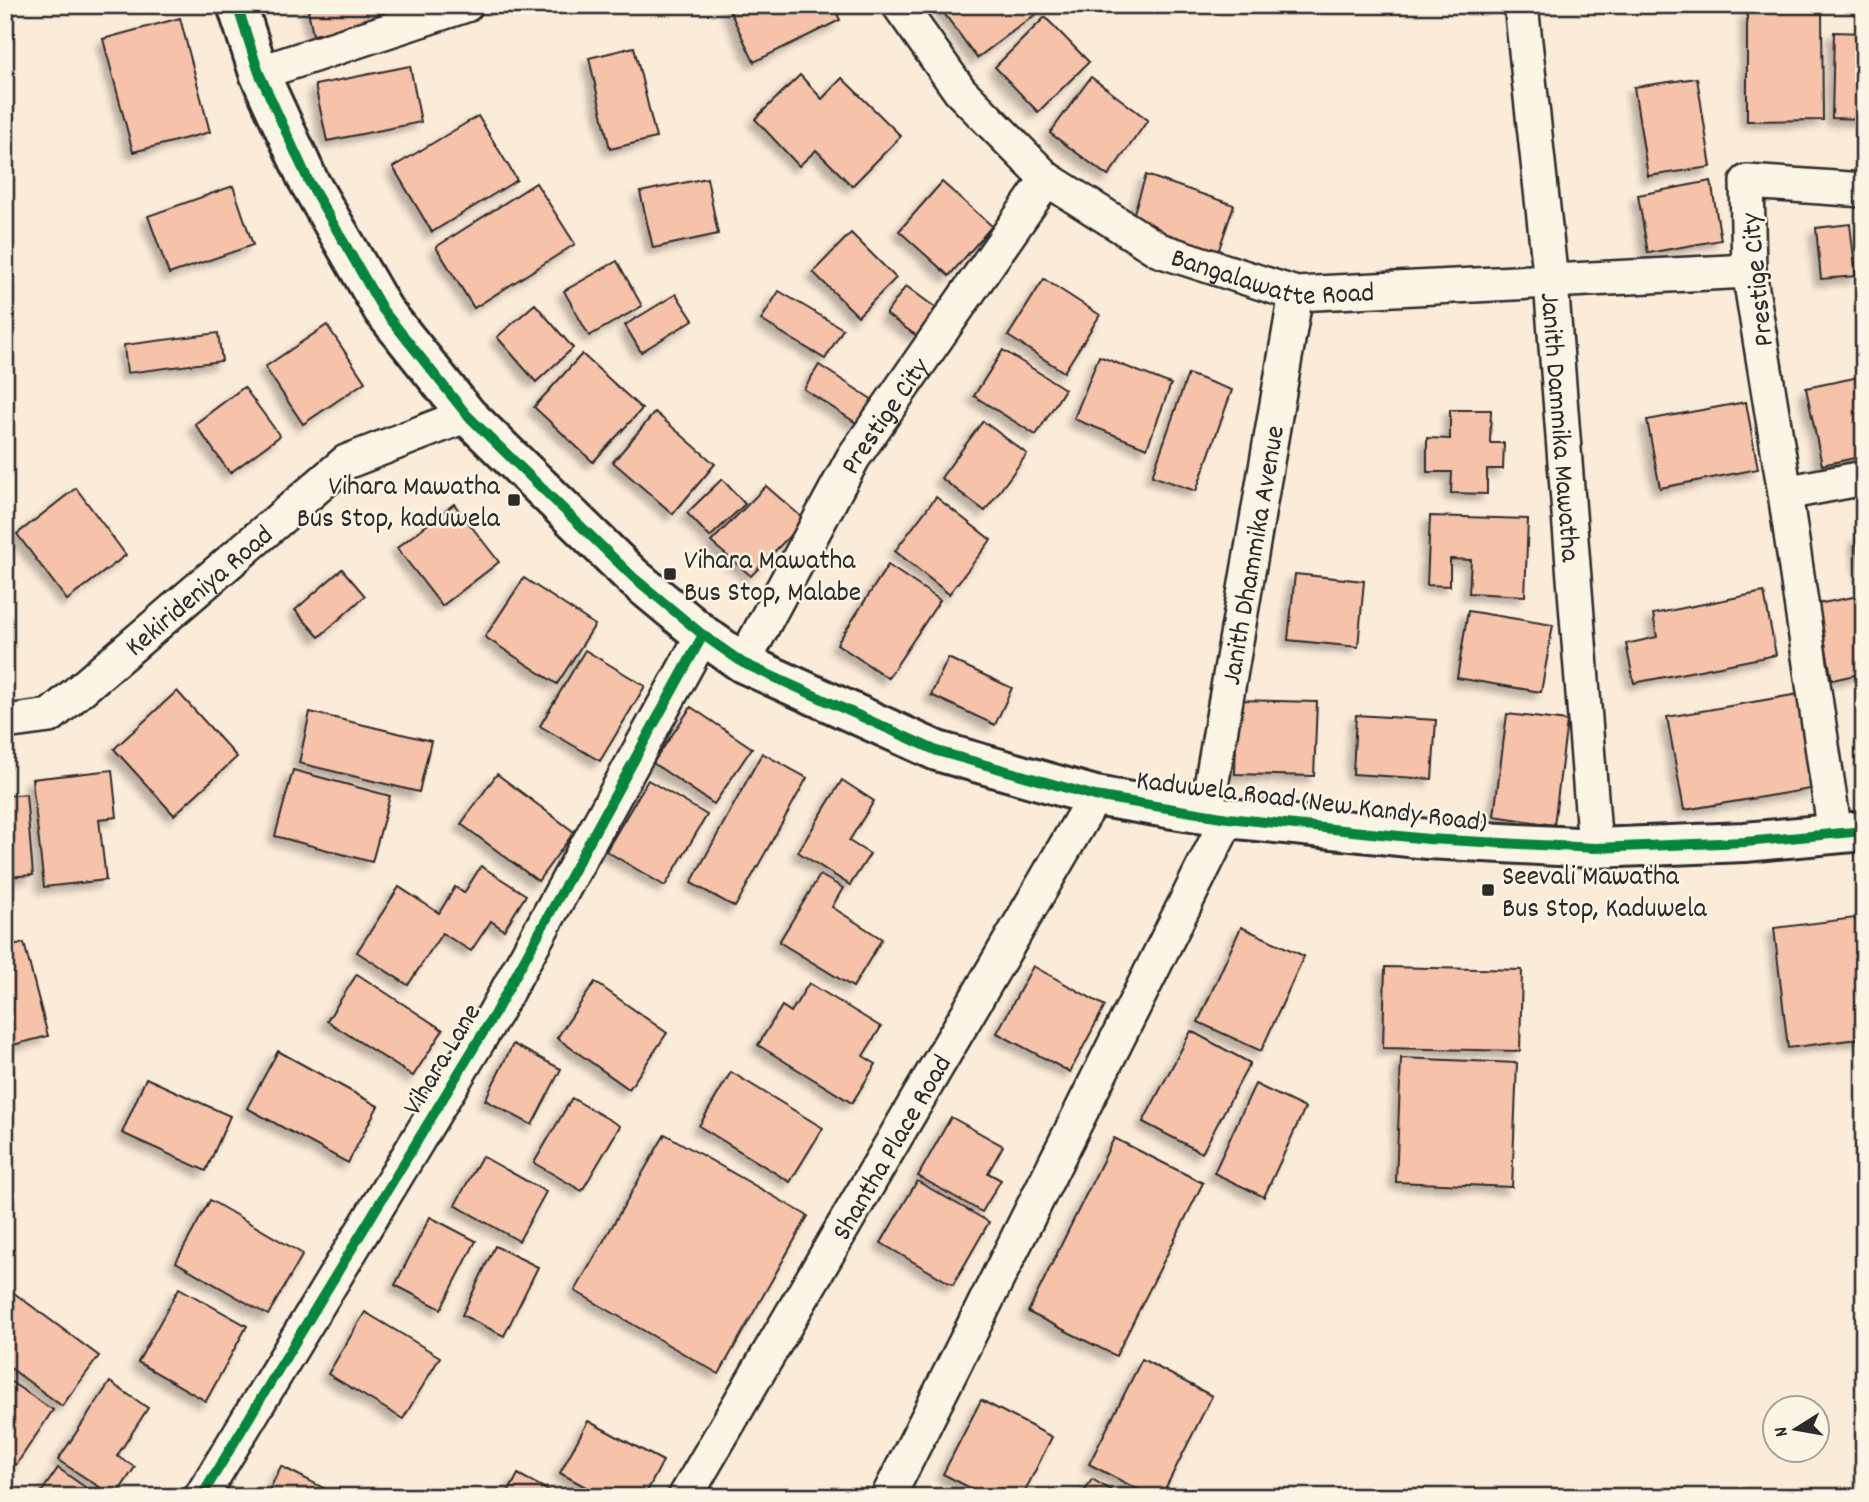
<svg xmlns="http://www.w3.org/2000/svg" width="1869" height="1502" viewBox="0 0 1869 1502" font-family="Dekko,sans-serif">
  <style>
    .building { fill: #f7c2aa; stroke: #2b2b2b; stroke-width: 2; filter: url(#shadow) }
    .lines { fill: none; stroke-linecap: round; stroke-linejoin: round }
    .minor-casing { stroke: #2b2b2b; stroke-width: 38 }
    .primary-casing { stroke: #2b2b2b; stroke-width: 44 }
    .minor { stroke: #fcf5e5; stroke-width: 33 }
    .primary { stroke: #fcf5e5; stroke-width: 38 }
    .cycleway-casing { stroke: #fcf5e5; stroke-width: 15 }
    .cycleway { stroke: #00873e; stroke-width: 10 }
    .poi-dot { fill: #2b2b2b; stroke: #fcf5e5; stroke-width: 2.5 }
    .labels { text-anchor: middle; stroke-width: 5; stroke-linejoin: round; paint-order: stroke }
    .street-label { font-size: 28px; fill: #2b2b2b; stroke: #fcf5e5 }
    .poi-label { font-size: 28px; fill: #2b2b2b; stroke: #fcf5e5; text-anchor: start }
  </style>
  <defs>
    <filter id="shadow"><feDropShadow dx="-6" dy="6" stdDeviation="3.5" flood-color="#0004"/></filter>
  </defs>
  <rect width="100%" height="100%" fill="#fbebd9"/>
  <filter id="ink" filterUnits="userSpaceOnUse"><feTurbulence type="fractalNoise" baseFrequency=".0143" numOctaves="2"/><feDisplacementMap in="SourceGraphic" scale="14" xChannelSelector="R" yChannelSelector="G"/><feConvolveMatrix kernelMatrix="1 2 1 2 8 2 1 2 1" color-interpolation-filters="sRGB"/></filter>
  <g filter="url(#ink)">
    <g class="building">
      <path d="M 307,5 L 412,5 L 414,15 L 313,35 Z"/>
      <path d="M 727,5 L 833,5 L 840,20 L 754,62 Z"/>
      <path d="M 938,5 L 1048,5 L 977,58 Z"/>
      <path d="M 1747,12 L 1822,12 L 1823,120 L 1747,121 Z"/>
      <path d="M 1045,17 L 1089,62 L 1038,112 L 995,67 Z"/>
      <path d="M 180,18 L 210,132 L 133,152 L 103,39 Z"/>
      <path d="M 1834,32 L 1864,33 L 1864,119 L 1832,118 Z"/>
      <path d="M 634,47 L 656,138 L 610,149 L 589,58 Z"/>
      <path d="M 410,66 L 421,122 L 327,141 L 315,85 Z"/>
      <path d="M 800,75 L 822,99 L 842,78 L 901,136 L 852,186 L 816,150 L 799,166 L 755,119 Z"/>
      <path d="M 1091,77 L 1148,120 L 1108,176 L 1050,133 Z"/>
      <path d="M 1697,78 L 1711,167 L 1648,176 L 1634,87 Z"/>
      <path d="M 478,116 L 517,180 L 432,232 L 393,167 Z"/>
      <path d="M 1146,175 L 1234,205 L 1218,252 L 1131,222 Z"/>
      <path d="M 707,178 L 718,234 L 653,248 L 640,192 Z"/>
      <path d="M 1711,181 L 1721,240 L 1648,253 L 1638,195 Z"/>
      <path d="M 942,182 L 992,226 L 949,276 L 899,231 Z"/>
      <path d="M 536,183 L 575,244 L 474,308 L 436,247 Z"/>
      <path d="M 233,186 L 253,245 L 169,274 L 148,216 Z"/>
      <path d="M 1850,224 L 1856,276 L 1821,279 L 1816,228 Z"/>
      <path d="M 851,233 L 896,278 L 858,316 L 813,272 Z"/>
      <path d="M 617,261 L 642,306 L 589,336 L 564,291 Z"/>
      <path d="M 1044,279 L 1100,315 L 1064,372 L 1008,336 Z"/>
      <path d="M 906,286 L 936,308 L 917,336 L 886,314 Z"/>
      <path d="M 779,291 L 843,329 L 825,359 L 761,320 Z"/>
      <path d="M 676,294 L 693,320 L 641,352 L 625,325 Z"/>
      <path d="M 535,304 L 573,348 L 536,382 L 497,337 Z"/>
      <path d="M 327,325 L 365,382 L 303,424 L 265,367 Z"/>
      <path d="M 218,333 L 222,361 L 127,373 L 124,345 Z"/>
      <path d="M 1003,350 L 1065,389 L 1036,435 L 974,396 Z"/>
      <path d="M 582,354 L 642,409 L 593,462 L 534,407 Z"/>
      <path d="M 1099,356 L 1171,384 L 1147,448 L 1074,419 Z"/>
      <path d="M 819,365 L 873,400 L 858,424 L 804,389 Z"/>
      <path d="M 1188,374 L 1232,390 L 1196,491 L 1152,476 Z"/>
      <path d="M 1864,376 L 1864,456 L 1822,465 L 1806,388 Z"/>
      <path d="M 244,387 L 280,436 L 230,473 L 195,424 Z"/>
      <path d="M 1746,402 L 1758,469 L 1660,488 L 1647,420 Z"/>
      <path d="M 1450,410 L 1491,410 L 1490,443 L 1504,443 L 1503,469 L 1487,469 L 1487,494 L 1451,493 L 1452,472 L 1427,472 L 1427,438 L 1450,439 Z"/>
      <path d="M 655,412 L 715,464 L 673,514 L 613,462 Z"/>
      <path d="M 983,421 L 1027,454 L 985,511 L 941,478 Z"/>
      <path d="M 722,479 L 745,504 L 710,537 L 687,513 Z"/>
      <path d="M 766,486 L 805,520 L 751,576 L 711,542 Z"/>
      <path d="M 76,488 L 126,555 L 67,600 L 17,534 Z"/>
      <path d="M 936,497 L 991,540 L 949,594 L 895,551 Z"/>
      <path d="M 454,504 L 499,562 L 442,606 L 397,548 Z"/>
      <path d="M 1430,516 L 1528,519 L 1525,596 L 1469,593 L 1471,560 L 1450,559 L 1450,586 L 1427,585 Z"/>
      <path d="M 1864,536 L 1864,576 L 1863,576 L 1856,538 Z"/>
      <path d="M 888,565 L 940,600 L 888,678 L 837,644 Z"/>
      <path d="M 342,569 L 365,596 L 319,637 L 295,610 Z"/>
      <path d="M 1295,574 L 1364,581 L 1358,647 L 1288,640 Z"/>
      <path d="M 524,578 L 595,625 L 557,684 L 485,637 Z"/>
      <path d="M 1764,592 L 1776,655 L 1634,683 L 1626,644 L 1657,637 L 1653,614 Z"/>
      <path d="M 1864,595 L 1864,673 L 1832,680 L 1817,604 Z"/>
      <path d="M 1468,611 L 1553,625 L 1541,692 L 1457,678 Z"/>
      <path d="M 585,650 L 645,686 L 600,761 L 540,726 Z"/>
      <path d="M 948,658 L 1012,688 L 995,725 L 931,695 Z"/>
      <path d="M 177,691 L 237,757 L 174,815 L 114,749 Z"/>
      <path d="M 1799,694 L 1816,788 L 1684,810 L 1667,717 Z"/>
      <path d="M 1237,700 L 1317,702 L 1314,776 L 1235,774 Z"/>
      <path d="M 691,707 L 752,748 L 714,804 L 653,763 Z"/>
      <path d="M 310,712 L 431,741 L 419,792 L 299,763 Z"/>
      <path d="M 1507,714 L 1567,721 L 1554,825 L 1494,816 Z"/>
      <path d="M 1356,715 L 1436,720 L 1432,779 L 1353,774 Z"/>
      <path d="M 762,753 L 807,778 L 735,907 L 691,883 Z"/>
      <path d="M 112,770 L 117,817 L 99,819 L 106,880 L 44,887 L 32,779 Z"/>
      <path d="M 293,770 L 390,796 L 372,862 L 275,836 Z"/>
      <path d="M 497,774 L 574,832 L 538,881 L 461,824 Z"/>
      <path d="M 648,780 L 707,815 L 665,886 L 606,851 Z"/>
      <path d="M 842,780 L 874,801 L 849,841 L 870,854 L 850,885 L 798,852 Z"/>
      <path d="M 26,794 L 33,875 L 5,877 L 5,796 Z"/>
      <path d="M 481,866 L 526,895 L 504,930 L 491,921 L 471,951 L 442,933 L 408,985 L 357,952 L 399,887 L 439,913 L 455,887 L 464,893 Z"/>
      <path d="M 820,875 L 843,888 L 832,907 L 882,939 L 853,987 L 779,942 Z"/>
      <path d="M 1855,918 L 1864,990 L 1864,1038 L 1788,1048 L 1774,928 Z"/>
      <path d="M 1241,927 L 1304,956 L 1261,1051 L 1198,1022 Z"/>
      <path d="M 24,943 L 48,1036 L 5,1047 L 5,948 Z"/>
      <path d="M 1033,966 L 1105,1006 L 1070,1072 L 997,1033 Z"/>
      <path d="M 1385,967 L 1522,970 L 1520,1051 L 1383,1048 Z"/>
      <path d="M 357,974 L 443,1030 L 413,1076 L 327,1021 Z"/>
      <path d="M 595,982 L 667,1033 L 629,1089 L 557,1038 Z"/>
      <path d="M 809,983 L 881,1027 L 863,1056 L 876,1064 L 852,1103 L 758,1045 L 782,1006 L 791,1012 Z"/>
      <path d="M 1191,1031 L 1250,1063 L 1202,1153 L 1143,1122 Z"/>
      <path d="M 513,1044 L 561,1069 L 532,1125 L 485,1100 Z"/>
      <path d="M 278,1051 L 378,1106 L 348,1163 L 247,1108 Z"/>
      <path d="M 1401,1058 L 1517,1063 L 1512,1187 L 1396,1182 Z"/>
      <path d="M 731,1072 L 823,1128 L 790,1182 L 699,1126 Z"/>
      <path d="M 146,1078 L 230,1116 L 206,1171 L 122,1133 Z"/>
      <path d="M 1255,1084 L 1305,1108 L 1264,1197 L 1214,1173 Z"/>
      <path d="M 572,1098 L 620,1126 L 582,1191 L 534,1163 Z"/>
      <path d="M 951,1117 L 1003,1146 L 988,1173 L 1001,1180 L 982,1212 L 918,1176 Z"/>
      <path d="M 665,1134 L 808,1216 L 719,1374 L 575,1291 Z"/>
      <path d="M 1114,1138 L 1203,1183 L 1116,1356 L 1028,1312 Z"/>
      <path d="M 482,1156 L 546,1192 L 519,1241 L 455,1205 Z"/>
      <path d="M 917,1181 L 989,1222 L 953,1285 L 881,1243 Z"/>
      <path d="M 210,1200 L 303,1254 L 268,1315 L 176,1262 Z"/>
      <path d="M 430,1217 L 476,1241 L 441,1309 L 395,1285 Z"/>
      <path d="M 495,1246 L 538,1267 L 504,1336 L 462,1315 Z"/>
      <path d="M 179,1288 L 247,1326 L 206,1401 L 138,1362 Z"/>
      <path d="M 10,1290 L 99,1356 L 62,1406 L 5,1364 L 5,1297 Z"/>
      <path d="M 365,1312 L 440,1357 L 403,1419 L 328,1374 Z"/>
      <path d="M 1142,1359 L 1212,1396 L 1161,1497 L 1152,1497 L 1089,1464 Z"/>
      <path d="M 5,1378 L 53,1410 L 16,1465 L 5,1458 Z"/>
      <path d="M 110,1382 L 148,1408 L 117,1456 L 135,1467 L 115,1497 L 58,1460 Z"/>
      <path d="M 981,1400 L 1052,1437 L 1022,1497 L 988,1497 L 943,1474 Z"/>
      <path d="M 588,1421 L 663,1461 L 644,1497 L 604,1497 L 560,1473 Z"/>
      <path d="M 281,1466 L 339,1496 L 339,1497 L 266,1497 Z"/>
      <path d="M 58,1468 L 99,1497 L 38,1497 Z"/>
      <path d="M 518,1474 L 560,1497 L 506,1497 Z"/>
      <path d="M 1092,1479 L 1122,1497 L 1081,1497 Z"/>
    </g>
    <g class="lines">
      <defs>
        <g id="minor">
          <path id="s1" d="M 899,5 L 960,91 L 1047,179 L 1159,250 L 1296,294 L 1749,271"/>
          <path id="s2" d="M 1521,5 L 1551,282 L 1595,848"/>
          <path d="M 259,73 L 466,5"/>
          <path d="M 1785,493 L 1864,478"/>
          <path id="s3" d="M 743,663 L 853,458 L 1047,179"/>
          <path id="s4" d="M 5,722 L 50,716 L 346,462 L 467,415"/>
          <path id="s5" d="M 1206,815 L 1296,294"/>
          <path d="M 1835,834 L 1785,493 L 1749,271 L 1747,182 L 1864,190"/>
          <path d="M 201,1497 L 495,1013 L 703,635"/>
          <path id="s6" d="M 685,1497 L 1095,796"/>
          <path d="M 888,1497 L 1228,818"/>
        </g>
        <path id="primary" d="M 237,5 L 259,73 L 308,180 L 383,310 L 467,415 L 633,577 L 703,635 L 743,663 L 937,751 L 1095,796 L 1228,818 L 1428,839 L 1595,848 L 1745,842 L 1864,831"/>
      </defs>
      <use href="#minor" class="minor-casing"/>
      <use href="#primary" class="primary-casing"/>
      <use href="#minor" class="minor"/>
      <use href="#primary" class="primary"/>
      <defs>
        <g id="cycleway">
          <path d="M 237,5 L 259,73 L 308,180 L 383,310 L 467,415 L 633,577 L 703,635 L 743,663 L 937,751 L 1095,796 L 1228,818 L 1428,839 L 1595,848 L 1745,842 L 1864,831"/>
          <path d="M 201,1497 L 495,1013 L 703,635"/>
        </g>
      </defs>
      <use href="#cycleway" class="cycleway-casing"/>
      <use href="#cycleway" class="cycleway"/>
    </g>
  </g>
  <g class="poi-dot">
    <rect x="507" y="493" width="14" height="14" rx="3.5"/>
    <rect x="663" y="567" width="14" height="14" rx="3.5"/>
    <rect x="1481" y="883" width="14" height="14" rx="3.5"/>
  </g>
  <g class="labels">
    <g class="street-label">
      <text dy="10" stroke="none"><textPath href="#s1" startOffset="480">Bangalawatte Road</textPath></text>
      <text transform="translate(1755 280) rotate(-96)" y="10">Prestige City</text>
      <text dy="10" stroke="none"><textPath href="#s3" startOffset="285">Prestige City</textPath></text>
      <text dy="10" stroke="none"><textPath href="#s2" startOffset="424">Janith Dammika Mawatha</textPath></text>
      <text dy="10" stroke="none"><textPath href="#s5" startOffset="264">Janith Dhammika Avenue</textPath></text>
      <text dy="10" stroke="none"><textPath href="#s4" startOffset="240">Kekirideniya Road</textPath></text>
      <text transform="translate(1312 799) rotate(7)" y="10">Kaduwela Road (New Kandy Road)</text>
      <text transform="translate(440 1058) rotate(-59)" y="10">Vihara Lane</text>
      <text dy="10" stroke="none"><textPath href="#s6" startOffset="406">Shantha Place Road</textPath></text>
    </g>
    <g class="poi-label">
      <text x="500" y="494" text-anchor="end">Vihara Mawatha<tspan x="500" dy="32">Bus Stop, kaduwela</tspan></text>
      <text x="684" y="568">Vihara Mawatha<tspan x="684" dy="32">Bus Stop, Malabe</tspan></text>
      <text x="1502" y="884">Seevali Mawatha<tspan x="1502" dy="32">Bus Stop, Kaduwela</tspan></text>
    </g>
  </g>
  <rect width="1869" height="1502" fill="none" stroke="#fcf5e5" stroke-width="28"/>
  <rect x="14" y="14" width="1841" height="1474" fill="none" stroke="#2b2b2b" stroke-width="2.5" filter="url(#ink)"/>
  <g transform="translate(1796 1429) rotate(259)"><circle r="33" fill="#fcf5e5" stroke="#a8a49b" stroke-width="2"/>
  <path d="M0-5L12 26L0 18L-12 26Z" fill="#2b2b2b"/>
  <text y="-10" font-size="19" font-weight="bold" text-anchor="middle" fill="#2b2b2b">N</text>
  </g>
</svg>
